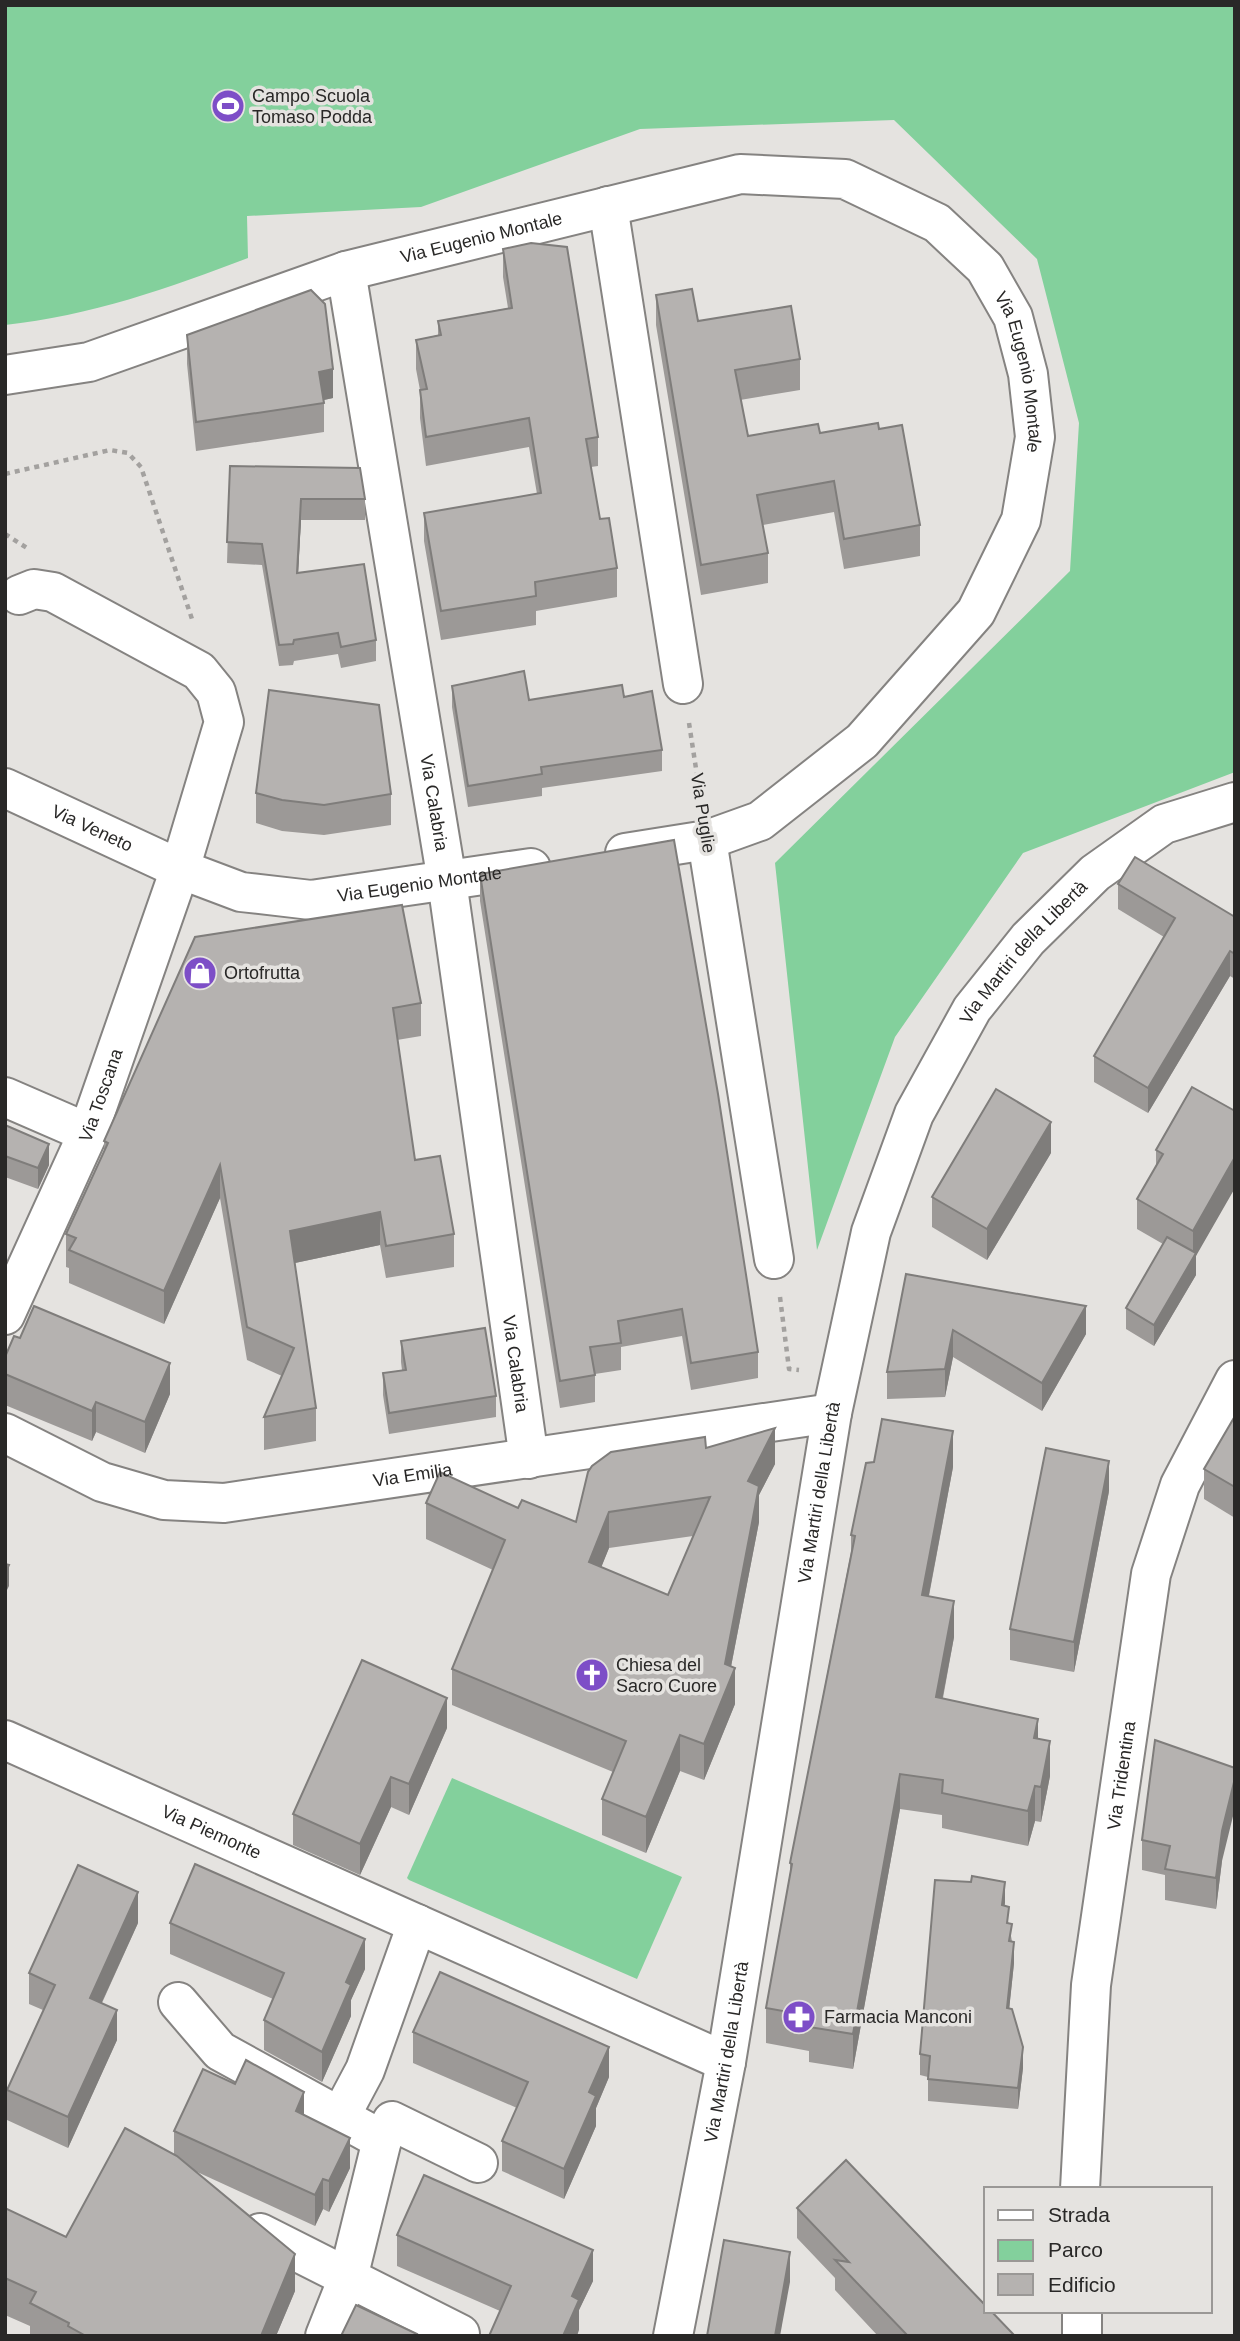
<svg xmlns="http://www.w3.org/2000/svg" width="1240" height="2341" viewBox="0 0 1240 2341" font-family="Helvetica,sans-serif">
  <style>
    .green { fill: #83d09c }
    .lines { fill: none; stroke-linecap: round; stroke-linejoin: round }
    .street-casing { stroke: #858381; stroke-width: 42 }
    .path { stroke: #a3a19f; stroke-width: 4.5; stroke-dasharray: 5 5; stroke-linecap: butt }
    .street { stroke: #fff; stroke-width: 38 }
    .wall { fill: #9c9997; fill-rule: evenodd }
    .shaded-wall { fill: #7f7d7b }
    .building { fill: #b5b2b0; stroke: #7f7d7b; stroke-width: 2; fill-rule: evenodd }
    .labels { text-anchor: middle; stroke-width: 7; stroke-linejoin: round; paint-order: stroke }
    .poi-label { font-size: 18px; fill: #292827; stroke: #e5e3e0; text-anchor: start }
    .street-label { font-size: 18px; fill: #292827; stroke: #e5e3e0 }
  </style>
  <rect width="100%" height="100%" fill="#e5e3e0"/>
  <g class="green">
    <path d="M 5,5 L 1235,5 L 1235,772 L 1023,853 L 895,1037 L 817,1250 L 775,863 L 1070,571 L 1079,423 L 1037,259 L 894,120 L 640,129 L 421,207 L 247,216 L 248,258 C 170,288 89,316 5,325 Z"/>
    <path d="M 452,1778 L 682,1877 L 637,1979 L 409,1880 L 407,1878 Z"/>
  </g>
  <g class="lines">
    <defs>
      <g id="street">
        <path d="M 608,206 L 683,684"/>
        <path id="s1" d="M 346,271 L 447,881 L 529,1459"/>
        <path id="s2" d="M 5,375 L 89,362 L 346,271 L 740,174 L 845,179 L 937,223 L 985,268 L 1013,317 L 1028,374 L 1035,437 L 1021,520 L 976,612 L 862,741 L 760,821 L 707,840 L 625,853"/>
        <path id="s3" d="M 5,788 L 180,869 L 241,892 L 311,900 L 531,868"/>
        <path d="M 707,840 L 774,1259"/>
        <path d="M 5,1097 L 88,1133"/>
        <path id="s4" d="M 5,1315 L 88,1133 L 180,869 L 224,722 L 216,692 L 199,671 L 53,592 L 34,589 L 19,595"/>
        <path id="s5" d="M 5,1433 L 102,1482 L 164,1500 L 224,1503 L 832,1413"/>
        <path id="s6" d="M 5,1740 L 726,2062"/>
        <path d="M 178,2002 L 220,2051 L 382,2140 L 392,2121 L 478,2163"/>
        <path d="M 340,2117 L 365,2070 L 417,1924"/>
        <path id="s7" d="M 1080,2189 L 1091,1985 L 1151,1574 L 1180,1485 L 1235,1380"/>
        <path d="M 260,2233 L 460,2334"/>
        <path d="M 1082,2311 L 1082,2336"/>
        <path d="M 325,2336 L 348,2278 L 382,2140"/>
        <path id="s8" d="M 673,2336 L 726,2062 L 832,1413 L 871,1232 L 914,1114 L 972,1009 L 1028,939 L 1095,873 L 1164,824 L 1235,802"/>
      </g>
    </defs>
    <use href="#street" class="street-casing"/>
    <g class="path">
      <path d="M 5,474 L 110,450 L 128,453 L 141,467 L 193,622"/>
      <path d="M 5,534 L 27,548"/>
      <path d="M 689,723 L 701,801"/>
      <path d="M 780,1297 L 789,1369 L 799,1370"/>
    </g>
    <use href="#street" class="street"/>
  </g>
  <g class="wall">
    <path d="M 503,249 L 598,437 L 598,466 L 591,467 L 600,519 L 617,568 L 617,597 L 536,611 L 536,625 L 441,640 L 424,541 L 424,513 L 537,494 L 529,447 L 426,466 L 420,418 L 420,390 L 416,369 L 416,340 L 438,335 L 438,321 L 508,308 L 503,277 Z"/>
    <path d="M 656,295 L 698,321 L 800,359 L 800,390 L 740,400 L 748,436 L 820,433 L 879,429 L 920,525 L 920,556 L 844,569 L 834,512 L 763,525 L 768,553 L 768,583 L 701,595 L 656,325 Z"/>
    <path d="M 187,335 L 333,398 L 324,400 L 324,432 L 196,451 L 187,364 Z"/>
    <path d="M 230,466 L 365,499 L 365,520 L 301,520 L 298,573 L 376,640 L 376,661 L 341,668 L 338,654 L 294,661 L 293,665 L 279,666 L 262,565 L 227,563 Z"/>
    <path d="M 452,686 L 529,700 L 624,697 L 662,750 L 662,771 L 542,788 L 542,796 L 468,807 L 452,707 Z"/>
    <path d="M 256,793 L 391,794 L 391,825 L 324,835 L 282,831 L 256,823 Z"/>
    <path d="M 480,874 L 758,1352 L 758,1378 L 691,1390 L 682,1336 L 621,1347 L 621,1370 L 595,1374 L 595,1402 L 560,1408 L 480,901 Z"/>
    <path d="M 1118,884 L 1235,917 L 1235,979 L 1230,976 L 1148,1113 L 1094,1082 L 1094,1056 L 1164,937 L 1118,909 Z"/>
    <path d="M 195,937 L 421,1003 L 421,1036 L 397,1040 L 415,1160 L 454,1234 L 454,1267 L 386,1278 L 380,1245 L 295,1263 L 316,1408 L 316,1441 L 264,1450 L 264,1417 L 282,1376 L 247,1360 L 220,1198 L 164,1324 L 69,1283 L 69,1268 L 66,1267 L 66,1234 L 104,1152 L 104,1141 Z"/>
    <path d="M 1235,1111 L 1196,1256 L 1196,1275 L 1154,1346 L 1126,1329 L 1126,1308 L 1163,1244 L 1137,1229 L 1137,1199 L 1156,1166 L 1156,1150 Z"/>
    <path d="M 5,1125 L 49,1165 L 38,1189 L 5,1177 Z"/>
    <path d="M 1051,1153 L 987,1260 L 932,1227 L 932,1197 Z"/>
    <path d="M 906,1274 L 1086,1334 L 1042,1411 L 953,1357 L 945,1397 L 887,1399 L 887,1372 Z"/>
    <path d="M 401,1341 L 496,1396 L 496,1417 L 389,1434 L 383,1395 L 383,1373 L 402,1370 L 401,1362 Z"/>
    <path d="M 5,1357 L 170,1394 L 145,1453 L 96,1432 L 92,1441 L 5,1405 Z"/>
    <path d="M 1235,1416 L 1235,1518 L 1204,1499 L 1204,1469 Z"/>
    <path d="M 706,1448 L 775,1464 L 759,1495 L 759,1522 L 731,1667 L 735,1704 L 704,1780 L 680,1771 L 646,1853 L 602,1835 L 602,1799 L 613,1772 L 452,1705 L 452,1669 L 493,1570 L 426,1539 L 426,1503 L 518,1508 L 576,1522 ZM 693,1536 L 668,1595 L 601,1567 L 609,1548 Z"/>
    <path d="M 953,1467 L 929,1596 L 954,1637 L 943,1698 L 1038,1738 L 1050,1776 L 1041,1822 L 1035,1821 L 1028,1846 L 942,1828 L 942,1815 L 900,1809 L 853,2069 L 809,2062 L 809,2051 L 766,2043 L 766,2008 L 790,1873 L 790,1863 L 851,1552 L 851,1535 Z"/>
    <path d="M 1109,1491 L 1074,1672 L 1010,1660 L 1010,1629 Z"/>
    <path d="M 447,1728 L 409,1815 L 391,1807 L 360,1875 L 293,1845 L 293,1814 Z"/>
    <path d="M 1155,1740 L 1222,1861 L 1216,1909 L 1165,1900 L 1165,1875 L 1142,1870 L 1142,1840 Z"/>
    <path d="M 1005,1906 L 1012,1941 L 1014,1963 L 1009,2009 L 1023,2068 L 1018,2109 L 928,2101 L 928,2077 L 920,2075 L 920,2054 Z"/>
    <path d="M 138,1923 L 102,2003 L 117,2040 L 68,2148 L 7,2120 L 7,2090 L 43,2010 L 29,2004 L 29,1973 Z"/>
    <path d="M 170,1923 L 365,1969 L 351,2000 L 351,2016 L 322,2082 L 264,2050 L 264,2020 L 273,1999 L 170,1954 Z"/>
    <path d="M 413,2032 L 609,2077 L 596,2108 L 596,2126 L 564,2199 L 502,2171 L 502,2141 L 517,2108 L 413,2063 Z"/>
    <path d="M 235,2084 L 304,2115 L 350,2168 L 329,2212 L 323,2209 L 315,2226 L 195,2171 L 295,2291 L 276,2336 L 30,2336 L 30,2326 L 5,2315 L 5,2208 L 66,2237 L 174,2155 L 174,2131 Z"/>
    <path d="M 797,2208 L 1015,2336 L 878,2336 L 835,2290 L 835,2278 L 797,2238 Z"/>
    <path d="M 397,2235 L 593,2281 L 579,2310 L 579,2330 L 500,2311 L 397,2266 Z"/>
  </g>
  <g class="shaded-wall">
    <path d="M 333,369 L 333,398 L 319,401 L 319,372 Z"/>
    <path d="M 301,499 L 301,520 L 297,594 L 297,573 Z"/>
    <path d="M 1230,951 L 1230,976 L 1148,1113 L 1148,1088 Z"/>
    <path d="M 1051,1122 L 1051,1153 L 987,1260 L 987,1229 Z"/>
    <path d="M 49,1144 L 49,1165 L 38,1189 L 38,1168 Z"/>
    <path d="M 1235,1157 L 1235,1188 L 1196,1256 L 1196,1275 L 1154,1346 L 1154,1325 L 1193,1258 L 1193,1231 Z"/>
    <path d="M 220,1165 L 220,1198 L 164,1324 L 164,1291 Z"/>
    <path d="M 380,1212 L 380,1245 L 290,1264 L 290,1231 Z"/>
    <path d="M 1086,1306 L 1086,1334 L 1042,1411 L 1042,1383 Z"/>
    <path d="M 953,1330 L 953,1357 L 945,1397 L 945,1369 Z"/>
    <path d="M 170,1363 L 170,1394 L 145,1453 L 145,1422 Z"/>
    <path d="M 96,1402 L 96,1432 L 92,1441 L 92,1411 Z"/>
    <path d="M 775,1428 L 775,1464 L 759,1495 L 759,1522 L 727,1687 L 735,1668 L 735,1704 L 704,1780 L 704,1744 L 725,1664 L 748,1481 Z"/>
    <path d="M 953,1431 L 953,1467 L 922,1631 L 922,1595 Z"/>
    <path d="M 1109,1461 L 1109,1491 L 1074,1672 L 1074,1642 Z"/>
    <path d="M 609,1512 L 609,1548 L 589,1598 L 589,1562 Z"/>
    <path d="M 9,1565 L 9,1586 L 5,1594 L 5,1573 Z"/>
    <path d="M 954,1601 L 954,1637 L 936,1732 L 936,1697 Z"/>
    <path d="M 447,1698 L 447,1728 L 409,1815 L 409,1784 Z"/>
    <path d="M 1038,1719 L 1038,1754 L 1034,1738 Z"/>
    <path d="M 680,1735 L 680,1771 L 646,1853 L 646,1817 Z"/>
    <path d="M 1050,1741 L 1050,1776 L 1041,1822 L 1041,1787 Z"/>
    <path d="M 900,1774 L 900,1809 L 853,2069 L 853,2034 Z"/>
    <path d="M 391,1777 L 391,1807 L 360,1875 L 360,1844 Z"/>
    <path d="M 1235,1778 L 1235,1808 L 1222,1861 L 1216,1909 L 1216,1878 L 1222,1831 Z"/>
    <path d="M 1035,1786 L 1035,1821 L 1028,1846 L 1028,1811 Z"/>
    <path d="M 1005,1882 L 1005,1903 L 1002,1926 L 1002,1905 Z"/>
    <path d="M 138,1892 L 138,1923 L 90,2028 L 90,1998 Z"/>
    <path d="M 365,1939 L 365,1969 L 351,2000 L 351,2016 L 322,2082 L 322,2052 L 346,1982 Z"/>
    <path d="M 1014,1942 L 1014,1963 L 1007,2030 L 1007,2008 Z"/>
    <path d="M 117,2010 L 117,2040 L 68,2148 L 68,2117 Z"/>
    <path d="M 609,2047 L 609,2077 L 596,2108 L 596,2126 L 564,2199 L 564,2169 L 589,2092 Z"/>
    <path d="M 1023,2047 L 1023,2068 L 1018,2109 L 1018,2088 Z"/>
    <path d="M 304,2092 L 304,2122 L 296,2111 Z"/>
    <path d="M 350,2138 L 350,2168 L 329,2212 L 329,2181 Z"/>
    <path d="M 323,2179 L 323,2209 L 315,2226 L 315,2195 Z"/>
    <path d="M 593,2250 L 593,2281 L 579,2310 L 579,2330 L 577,2336 L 563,2336 L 572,2296 Z"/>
    <path d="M 790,2252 L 790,2282 L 780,2336 L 775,2336 Z"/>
    <path d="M 295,2254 L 295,2291 L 276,2336 L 261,2336 Z"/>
  </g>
  <g class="building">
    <path d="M 531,243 L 567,247 L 598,437 L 586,439 L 600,519 L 609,518 L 617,568 L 535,582 L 536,596 L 441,611 L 424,513 L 541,493 L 529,418 L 426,437 L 420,390 L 427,389 L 416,340 L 441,335 L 438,321 L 512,308 L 503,249 Z"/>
    <path d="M 692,289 L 698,321 L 791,306 L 800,359 L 735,370 L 748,436 L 818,424 L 820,433 L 878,423 L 879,429 L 902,425 L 920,525 L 844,539 L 834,481 L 757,495 L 768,553 L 701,565 L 656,295 Z"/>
    <path d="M 311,290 L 325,304 L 333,369 L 319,372 L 324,403 L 196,422 L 187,335 Z"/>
    <path d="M 230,466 L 360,468 L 365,499 L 301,499 L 297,573 L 364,564 L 376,640 L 341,647 L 338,633 L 294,640 L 293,644 L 279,645 L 262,544 L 227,542 Z"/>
    <path d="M 524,671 L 529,700 L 622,685 L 624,697 L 652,691 L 662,750 L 541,767 L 542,774 L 468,786 L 452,686 Z"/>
    <path d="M 269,690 L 379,705 L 391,794 L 324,805 L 282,800 L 256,793 Z"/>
    <path d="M 674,840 L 718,1094 L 758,1352 L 691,1363 L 682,1309 L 618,1321 L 621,1343 L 590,1347 L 595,1375 L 560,1381 L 480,874 Z"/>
    <path d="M 1135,857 L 1235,917 L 1235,954 L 1230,951 L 1148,1088 L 1094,1056 L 1175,918 L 1118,884 Z"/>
    <path d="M 402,905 L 421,1003 L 393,1008 L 415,1160 L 440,1156 L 454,1234 L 386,1246 L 380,1212 L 290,1231 L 316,1408 L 264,1417 L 294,1348 L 247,1327 L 220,1165 L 164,1291 L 69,1250 L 76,1238 L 66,1234 L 108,1143 L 104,1141 L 195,937 Z"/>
    <path d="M 1192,1087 L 1235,1111 L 1235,1157 L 1193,1231 L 1137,1199 L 1163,1154 L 1156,1150 Z"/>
    <path d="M 996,1089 L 1051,1122 L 987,1229 L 932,1197 Z"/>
    <path d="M 5,1125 L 49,1144 L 38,1168 L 5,1156 Z"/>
    <path d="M 1167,1237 L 1196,1253 L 1154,1325 L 1126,1308 Z"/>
    <path d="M 906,1274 L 1086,1306 L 1042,1383 L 953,1330 L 945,1369 L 887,1372 Z"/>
    <path d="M 34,1306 L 170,1363 L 145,1422 L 96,1402 L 92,1411 L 5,1374 L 5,1357 L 14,1336 L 20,1338 Z"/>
    <path d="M 485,1328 L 496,1396 L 389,1413 L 383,1373 L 406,1370 L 401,1341 Z"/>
    <path d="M 1235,1416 L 1235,1487 L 1204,1469 Z"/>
    <path d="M 882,1419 L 953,1431 L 922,1595 L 954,1601 L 936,1697 L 1038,1719 L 1034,1738 L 1050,1741 L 1041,1787 L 1035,1786 L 1028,1811 L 942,1793 L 943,1780 L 900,1774 L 853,2034 L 809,2027 L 811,2016 L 766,2008 L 792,1864 L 790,1863 L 855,1536 L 851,1535 L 866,1463 L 874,1462 Z"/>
    <path d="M 775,1428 L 748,1481 L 759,1486 L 725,1664 L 735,1668 L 704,1744 L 680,1735 L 646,1817 L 602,1799 L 626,1741 L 452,1669 L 505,1540 L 426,1503 L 440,1472 L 518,1508 L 522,1500 L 576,1522 L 588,1472 L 592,1466 L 611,1452 L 705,1437 L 706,1448 ZM 710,1497 L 668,1595 L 589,1562 L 609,1512 Z"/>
    <path d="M 1046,1448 L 1109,1461 L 1074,1642 L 1010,1629 Z"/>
    <path d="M 5,1564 L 9,1565 L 5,1573 Z"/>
    <path d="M 362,1660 L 447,1698 L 409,1784 L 391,1777 L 360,1844 L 293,1814 Z"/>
    <path d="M 1155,1740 L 1235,1768 L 1235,1778 L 1222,1831 L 1216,1878 L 1165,1869 L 1170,1846 L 1142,1840 Z"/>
    <path d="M 195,1864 L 365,1939 L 346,1982 L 351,1985 L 322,2052 L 264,2020 L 284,1973 L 170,1923 Z"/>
    <path d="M 78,1865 L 138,1892 L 90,1998 L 117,2010 L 68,2117 L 7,2090 L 55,1985 L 29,1973 Z"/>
    <path d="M 972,1876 L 1005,1882 L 1002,1905 L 1009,1907 L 1007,1923 L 1012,1924 L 1009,1941 L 1014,1942 L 1007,2008 L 1012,2009 L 1023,2047 L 1018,2088 L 928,2079 L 930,2056 L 920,2054 L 935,1880 L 971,1882 Z"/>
    <path d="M 440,1972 L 609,2047 L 589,2092 L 596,2096 L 564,2169 L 502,2141 L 528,2082 L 413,2032 Z"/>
    <path d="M 246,2060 L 304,2092 L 296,2111 L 350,2138 L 329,2181 L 323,2179 L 315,2195 L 174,2131 L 203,2069 L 235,2084 Z"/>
    <path d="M 125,2128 L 177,2156 L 295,2254 L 261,2336 L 86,2336 L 68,2326 L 69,2323 L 30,2303 L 36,2292 L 5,2278 L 5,2208 L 66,2237 Z"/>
    <path d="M 846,2160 L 986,2306 L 986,2311 L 991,2311 L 1015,2336 L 908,2336 L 835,2260 L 849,2262 L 797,2208 Z"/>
    <path d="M 424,2175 L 593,2250 L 572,2296 L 579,2300 L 563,2336 L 489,2336 L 511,2286 L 397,2235 Z"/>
    <path d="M 724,2240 L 790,2252 L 775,2336 L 707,2336 Z"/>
    <path d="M 356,2305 L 417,2334 L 416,2336 L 341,2336 Z"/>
  </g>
  <defs>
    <symbol id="stadium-disc" viewBox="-11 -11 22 22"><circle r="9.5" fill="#7d4ec7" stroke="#e5e3e0"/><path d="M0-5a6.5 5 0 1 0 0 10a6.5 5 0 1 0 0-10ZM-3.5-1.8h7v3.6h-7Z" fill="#fff"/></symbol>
    <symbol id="shop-disc" viewBox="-11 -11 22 22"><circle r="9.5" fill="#7d4ec7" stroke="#e5e3e0"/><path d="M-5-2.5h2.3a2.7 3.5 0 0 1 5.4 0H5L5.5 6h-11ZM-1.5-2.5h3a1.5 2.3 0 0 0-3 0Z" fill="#fff"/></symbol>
    <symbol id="church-disc" viewBox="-11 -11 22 22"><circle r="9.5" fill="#7d4ec7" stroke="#e5e3e0"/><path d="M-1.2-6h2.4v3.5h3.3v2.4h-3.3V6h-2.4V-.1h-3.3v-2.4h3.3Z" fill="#fff"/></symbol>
    <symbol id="pharmacy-disc" viewBox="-11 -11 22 22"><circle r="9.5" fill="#7d4ec7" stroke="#e5e3e0"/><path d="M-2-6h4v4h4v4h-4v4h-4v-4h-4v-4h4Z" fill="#fff"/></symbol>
  </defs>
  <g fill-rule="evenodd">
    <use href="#stadium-disc" x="209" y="87" width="38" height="38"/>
    <use href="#shop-disc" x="181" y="954" width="38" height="38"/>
    <use href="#church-disc" x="573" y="1656" width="38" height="38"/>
    <use href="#pharmacy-disc" x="780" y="1998" width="38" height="38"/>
  </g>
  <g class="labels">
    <g class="poi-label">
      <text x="252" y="102">Campo Scuola<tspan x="252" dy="21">Tomaso Podda</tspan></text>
      <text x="224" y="979">Ortofrutta</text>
      <text x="616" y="1671">Chiesa del<tspan x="616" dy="21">Sacro Cuore</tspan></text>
      <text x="824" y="2023">Farmacia Manconi</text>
    </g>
    <g class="street-label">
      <text dy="6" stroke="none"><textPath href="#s2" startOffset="497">Via Eugenio Montale</textPath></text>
      <text dy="6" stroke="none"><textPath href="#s2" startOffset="1148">Via Eugenio Montale</textPath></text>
      <text dy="6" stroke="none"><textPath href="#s1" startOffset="539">Via Calabria</textPath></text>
      <text transform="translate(703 813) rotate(81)" y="6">Via Puglie</text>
      <text dy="6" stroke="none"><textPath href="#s3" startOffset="96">Via Veneto</textPath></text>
      <text dy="6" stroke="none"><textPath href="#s3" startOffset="438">Via Eugenio Montale</textPath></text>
      <text dy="6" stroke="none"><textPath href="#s8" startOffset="1444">Via Martiri della Libertà</textPath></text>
      <text dy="6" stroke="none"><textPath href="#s4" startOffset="240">Via Toscana</textPath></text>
      <text dy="6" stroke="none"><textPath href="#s1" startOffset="1106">Via Calabria</textPath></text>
      <text dy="6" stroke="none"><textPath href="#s5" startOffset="424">Via Emilia</textPath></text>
      <text dy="6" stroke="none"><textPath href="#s8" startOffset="856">Via Martiri della Libertà</textPath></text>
      <text dy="6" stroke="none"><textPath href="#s7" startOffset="416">Via Tridentina</textPath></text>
      <text dy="6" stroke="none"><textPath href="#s6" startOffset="226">Via Piemonte</textPath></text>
      <text dy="6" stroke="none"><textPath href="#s8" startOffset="289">Via Martiri della Libertà</textPath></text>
    </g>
  </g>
  <rect width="1240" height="2341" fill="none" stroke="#292827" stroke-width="14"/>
  <rect x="984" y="2187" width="228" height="126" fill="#e5e3e0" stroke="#9a9896" stroke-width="2"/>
  <rect x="998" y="2210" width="35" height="10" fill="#ffffff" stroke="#9a9896" stroke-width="2"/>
  <text x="1048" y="2222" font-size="21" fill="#292827">Strada</text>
  <rect x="998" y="2240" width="35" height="21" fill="#83d09c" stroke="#9a9896" stroke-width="2"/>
  <text x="1048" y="2257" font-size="21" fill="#292827">Parco</text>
  <rect x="998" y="2274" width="35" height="21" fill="#b5b2b0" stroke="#9a9896" stroke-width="2"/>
  <text x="1048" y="2292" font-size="21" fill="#292827">Edificio</text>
</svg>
